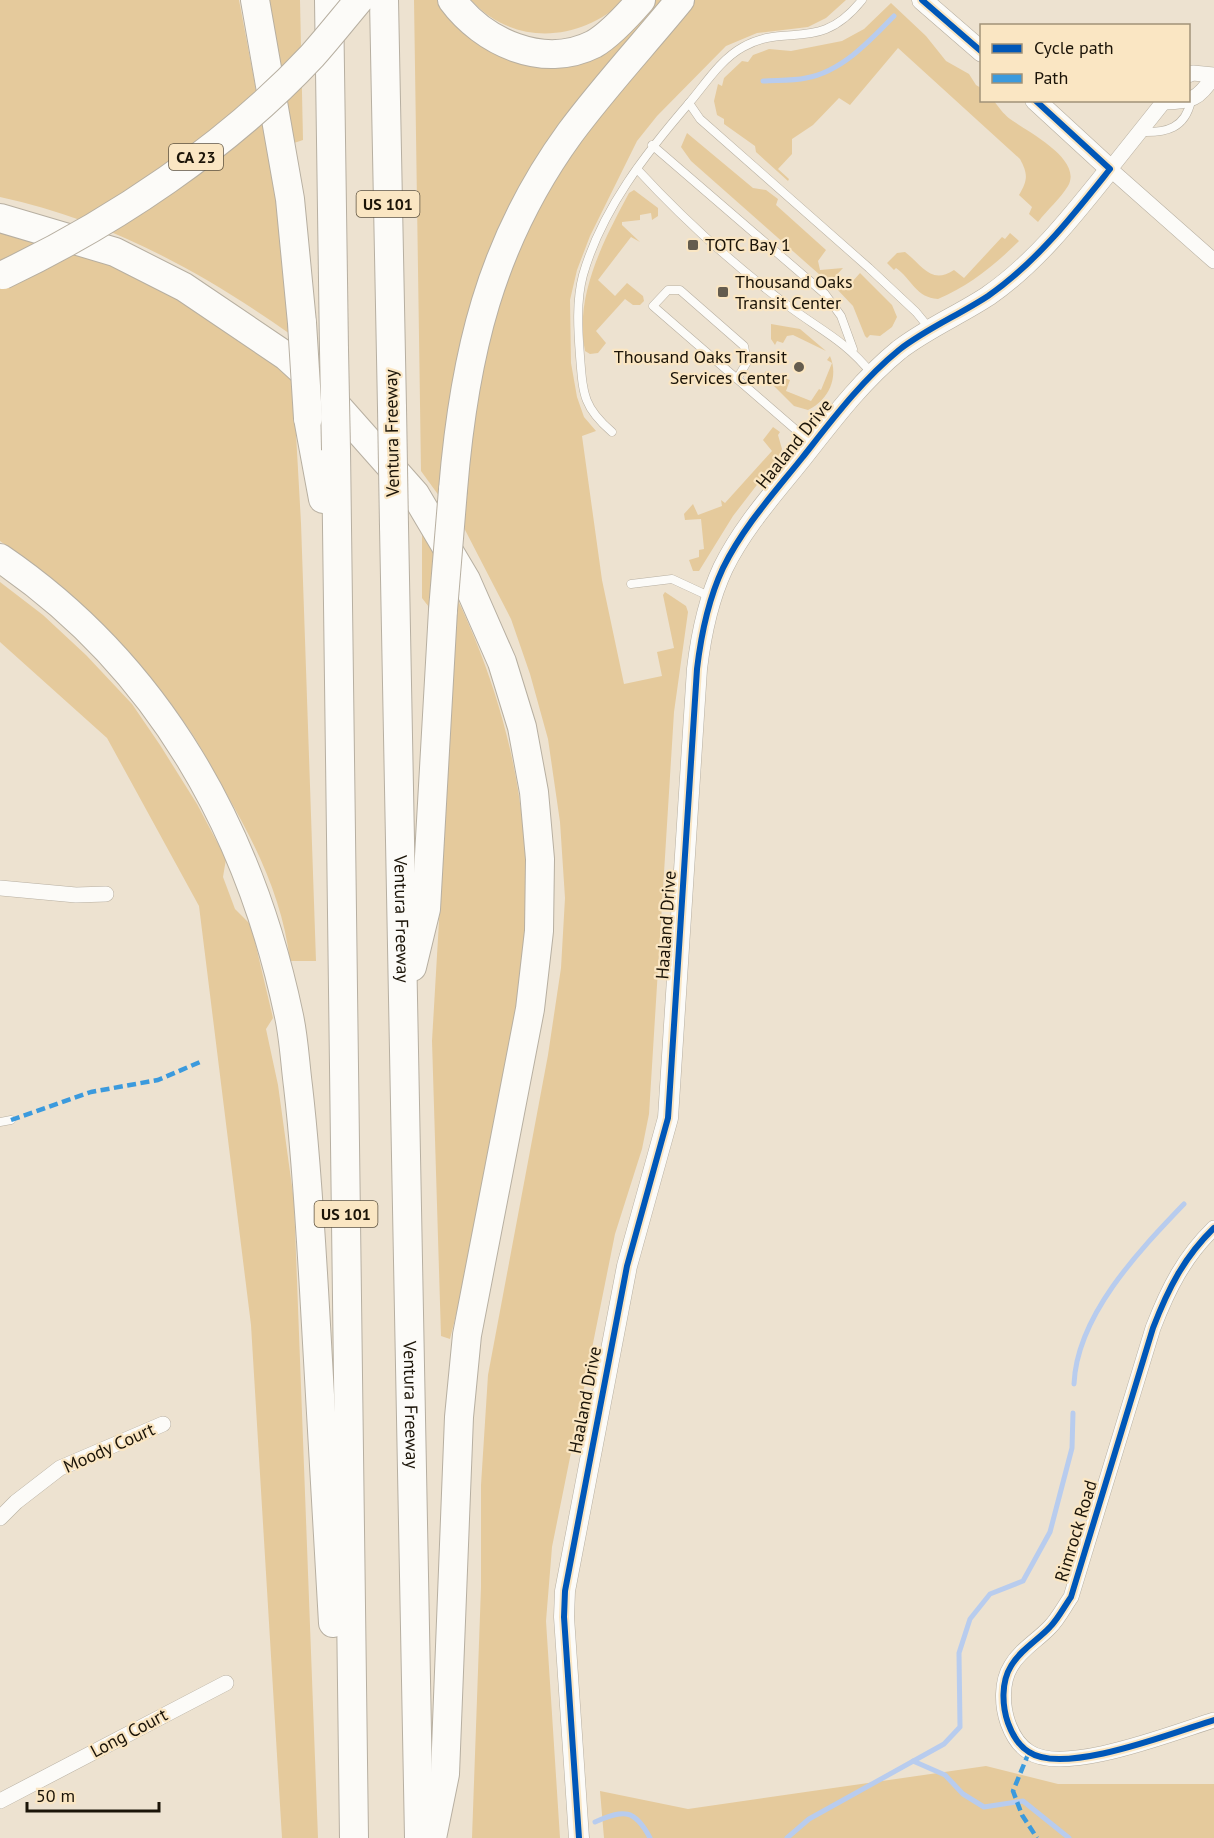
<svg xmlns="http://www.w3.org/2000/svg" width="1214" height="1838" viewBox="0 0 1214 1838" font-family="'PT Sans',sans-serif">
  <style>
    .green { fill: #e5ca9c }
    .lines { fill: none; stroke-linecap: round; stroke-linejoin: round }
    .stream { stroke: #b8ccee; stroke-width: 5 }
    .service-casing { stroke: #b7afa1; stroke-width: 9 }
    .minor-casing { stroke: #b7afa1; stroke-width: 16 }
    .tertiary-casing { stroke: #b7afa1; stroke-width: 21 }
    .motorway-casing { stroke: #b7afa1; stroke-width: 30 }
    .service { stroke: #fcfbf8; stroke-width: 8 }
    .minor { stroke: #fcfbf8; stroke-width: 15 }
    .tertiary { stroke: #fcfbf8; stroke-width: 20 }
    .motorway { stroke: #fcfbf8; stroke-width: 28 }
    .motorway-bridge-casing { stroke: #b7afa1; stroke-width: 30; stroke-linecap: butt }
    .motorway-bridge { stroke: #fcfbf8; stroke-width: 28 }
    .quiet { stroke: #3b9add; stroke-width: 4.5; stroke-dasharray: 9 4.5; stroke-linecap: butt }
    .cycleway-casing { stroke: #fae6c3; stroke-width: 10 }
    .cycleway { stroke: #0057b8; stroke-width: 6 }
    .poi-dot { fill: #645c4e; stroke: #fae6c3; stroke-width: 2 }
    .labels { text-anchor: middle; stroke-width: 4.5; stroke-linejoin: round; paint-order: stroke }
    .shield { fill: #fae6c3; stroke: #5e5340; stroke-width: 1.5 }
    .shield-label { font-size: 16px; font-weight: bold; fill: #1b1408 }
    .poi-label { font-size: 18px; fill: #1b1408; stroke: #fae6c3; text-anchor: start }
    .street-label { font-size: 18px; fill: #1b1408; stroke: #fae6c3 }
  </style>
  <rect width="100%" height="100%" fill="#ede2d0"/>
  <g class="green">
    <path d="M 0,0 L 239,0 L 278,206 L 290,334 C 201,271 107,220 0,197 Z"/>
    <path d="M 266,0 L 300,0 L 303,140 L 291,144 Z"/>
    <path d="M 414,0 L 445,0 L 523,55 L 633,26 L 656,0 L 663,0 L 525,184 L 442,500 L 421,471 Z"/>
    <path d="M 471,0 L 625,0 C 580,42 514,47 471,0 Z"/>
    <path d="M 694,0 L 846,0 L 826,18 L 808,27 L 757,33 L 726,46 L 657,116 L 637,141 L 590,236 L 577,270 L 570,300 L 571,363 L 577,397 L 584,417 L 596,431 L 582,436 L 602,580 L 624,684 L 662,676 L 657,652 L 674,648 L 663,595 L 665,592 L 686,606 L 688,612 L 674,712 L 649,1114 L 642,1149 L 615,1234 L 552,1547 L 546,1621 L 560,1838 L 472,1838 L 481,1587 L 481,1485 L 488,1375 L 548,1055 L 561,968 L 565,898 L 560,822 L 548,739 L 530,674 L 511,619 L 463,526 L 471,422 L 505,275 L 561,162 Z"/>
    <path d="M 891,3 L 926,36 L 946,61 L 969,74 L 976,85 L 981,88 L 982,100 L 994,101 C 1000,109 1005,116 1013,121 C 1030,133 1083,160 1068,186 C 1060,199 1047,210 1038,222 L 1029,214 L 1032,207 L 1019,195 C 1028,180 1028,174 1020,159 L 898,48 L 850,105 L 839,98 L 813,125 L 792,139 L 792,154 L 778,169 L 789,179 L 788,181 L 756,152 L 755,146 L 724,124 L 724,119 L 717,115 L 714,101 L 718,84 L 722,86 L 724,78 L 742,61 L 748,62 L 753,55 L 769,49 L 791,51 L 842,41 L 864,29 Z"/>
    <path d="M 687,133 L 753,188 L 766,190 L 778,199 L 776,205 L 826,250 L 818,261 L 820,270 L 843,268 L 829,283 L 691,161 L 681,147 Z"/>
    <path d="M 634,190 L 658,208 L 658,216 L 652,220 L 651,213 L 640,215 L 640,220 L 622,222 L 622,225 L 640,242 L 631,237 L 598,280 L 615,296 L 627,283 L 643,296 L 644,301 L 640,305 L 633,305 L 625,299 L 596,331 L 606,343 L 598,353 L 590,354 L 585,351 C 574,295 604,240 629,193 Z"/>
    <path d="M 0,230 C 36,241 75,250 110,264 C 178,292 237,334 293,380 L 301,523 L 316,961 L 290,961 C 283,900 256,845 226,793 C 212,769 200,744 184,722 C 135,650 70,591 0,541 Z"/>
    <path d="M 1010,233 L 1019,241 C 995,265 969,286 938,299 C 916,298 911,278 896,268 L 894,270 L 887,263 L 897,253 L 905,252 C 923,266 931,285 954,270 L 964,278 L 1002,237 L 1005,239 Z"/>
    <path d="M 860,273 L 892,305 L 897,317 L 892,327 L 880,336 L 870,335 L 867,338 L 865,336 L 853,306 L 835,287 L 837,284 L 845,290 Z"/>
    <path d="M 771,324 L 800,329 L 826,351 L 793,335 L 787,336 L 783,343 L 777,341 L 775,345 L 771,339 Z"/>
    <path d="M 830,356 C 839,377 829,400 808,410 L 794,406 L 763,375 L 766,371 L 790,380 L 786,391 L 811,401 L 819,389 L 821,390 L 832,363 L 827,360 Z"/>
    <path d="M 773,427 L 780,432 L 778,435 L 782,449 L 780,455 L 733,516 L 699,571 L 693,571 L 689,560 L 699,557 L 699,550 L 704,549 L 701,519 L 685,520 L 684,514 L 693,504 L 698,515 L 722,506 L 721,500 L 725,503 L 772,451 L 763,440 Z"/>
    <path d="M 422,533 C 491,649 531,779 526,916 C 524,984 508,1051 495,1117 C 481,1191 469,1266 450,1339 L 441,1336 L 432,1041 L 457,613 L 437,594 L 435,615 L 422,598 Z"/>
    <path d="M 0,582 L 43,615 L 86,655 L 132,704 L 160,745 L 197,804 L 226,859 L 223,877 L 235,909 L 251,925 L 273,1018 L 266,1029 L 278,1085 L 294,1201 L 318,1838 L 282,1838 L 251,1325 L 199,906 L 107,738 L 0,642 Z"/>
    <path d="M 986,1766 L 1058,1784 L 1214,1784 L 1214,1838 L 604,1838 L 600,1791 L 688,1809 Z"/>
  </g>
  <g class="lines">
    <g class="stream">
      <path d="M 763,81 C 777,80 792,81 806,78 C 841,72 870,41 894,16"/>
      <path d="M 1074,1384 C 1077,1315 1139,1251 1184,1204"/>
      <path d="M 913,1761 L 945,1775 L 963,1794 L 984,1807 L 1023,1801 L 1069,1838"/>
      <path d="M 595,1822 C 624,1809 635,1809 650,1838"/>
      <path d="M 787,1838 L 809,1819 L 944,1744 L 960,1727 L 959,1653 L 970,1619 L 990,1594 L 1023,1581 L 1050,1532 L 1072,1448 L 1073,1413"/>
    </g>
    <defs>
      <g id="service">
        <path d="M 689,103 L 700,119 L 869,268 L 916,312 L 930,329"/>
        <path d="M 1141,132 C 1167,133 1185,128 1191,101"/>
        <path d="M 652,145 L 825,294 L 841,316 L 853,349"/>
        <path d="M 637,169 C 682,218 734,265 787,305 C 820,330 845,340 872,374"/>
        <path d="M 737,379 L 747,362 L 744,346 L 680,290 L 668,290 L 653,306 L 811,443"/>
        <path d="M 612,432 C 583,407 583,394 580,356 C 578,330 576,301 583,275 C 602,209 646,153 690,102 C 706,83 721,59 743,47 C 787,22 819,54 862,0"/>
        <path d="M 631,584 L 672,579 L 711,597"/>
        <path d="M 0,1122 L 11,1120"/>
      </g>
      <g id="minor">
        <path d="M 1188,75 L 1193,73 L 1214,75"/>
        <path d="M 1165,100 L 1110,169 L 1214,261"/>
        <path d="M 1164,102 C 1193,101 1197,100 1214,76"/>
        <path d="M 0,888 L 76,895 L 106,894"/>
        <path d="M 1214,1228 C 1184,1257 1168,1289 1153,1328 L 1071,1597 C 1064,1607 1058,1619 1050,1627 C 1038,1640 1020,1650 1011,1666 C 1001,1682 1002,1706 1008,1723 C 1012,1734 1019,1746 1029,1752 C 1064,1776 1175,1732 1214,1720"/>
        <path d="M 0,1518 L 16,1502 L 60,1468 L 163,1424"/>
        <path d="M 0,1801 L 226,1683"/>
      </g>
      <g id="tertiary">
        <path d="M 922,0 L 982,52"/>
        <path d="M 579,1838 L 564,1617 L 565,1591 L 627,1266 L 668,1118 L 697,669 C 701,635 708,600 723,568 C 743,527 774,493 802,458 C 832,420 861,381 899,350 C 926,329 959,315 988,296 C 1036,263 1074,214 1110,169 L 1035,100"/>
      </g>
      <g id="motorway">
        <path d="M 255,0 L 290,199 L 302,323"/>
        <path d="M 329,0 L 334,350"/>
        <path d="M 384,0 L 392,408"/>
        <path d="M 452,0 C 483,42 543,70 594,44 C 611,34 628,15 641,0"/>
        <path d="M 0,218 L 115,252 L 184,287 L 286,356 L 321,388 L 415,494 L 466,580 L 502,662 L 522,727 L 534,792 L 540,859 L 539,931 L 530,1009 L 467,1335 L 459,1417 L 445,1774 L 432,1838"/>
        <path d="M 308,418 L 323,499"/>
        <path d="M 336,450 L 354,1838"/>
        <path d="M 453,490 C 464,356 490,243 570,133 C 604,87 644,44 680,0"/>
        <path id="s1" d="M 394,526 L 419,1838"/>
        <path d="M 0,558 C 160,667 250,831 289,1016 C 294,1039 295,1063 298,1086 C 306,1154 310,1222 314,1290 C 320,1401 327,1512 333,1623"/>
        <path d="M 412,967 L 426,909 L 443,610"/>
      </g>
    </defs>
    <use href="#service" class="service-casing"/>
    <use href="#minor" class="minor-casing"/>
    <use href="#tertiary" class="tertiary-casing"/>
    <use href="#motorway" class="motorway-casing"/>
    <use href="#service" class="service"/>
    <use href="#minor" class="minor"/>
    <use href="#tertiary" class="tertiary"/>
    <use href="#motorway" class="motorway"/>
    <defs>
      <g id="motorway-bridge">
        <path d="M 3,275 C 113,223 228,146 312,56 C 328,38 343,19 359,0"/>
        <path d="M 302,323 L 308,418"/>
        <path d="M 334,350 L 336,450"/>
        <path d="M 392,408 L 394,526"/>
        <path d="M 443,610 L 453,490"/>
      </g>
    </defs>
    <use href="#motorway-bridge" class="motorway-bridge-casing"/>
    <use href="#motorway-bridge" class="motorway-bridge"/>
    <g class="quiet">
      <path d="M 11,1120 L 91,1092 L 158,1080 L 200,1062"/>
      <path d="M 1029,1752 L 1013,1791 L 1022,1815 L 1037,1838"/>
    </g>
    <defs>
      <g id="cycleway">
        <path d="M 922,0 L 982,52"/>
        <path d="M 1214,1228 C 1184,1257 1168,1289 1153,1328 L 1071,1597 C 1064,1607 1058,1619 1050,1627 C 1038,1640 1020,1650 1011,1666 C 1001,1682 1002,1706 1008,1723 C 1012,1734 1019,1746 1029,1752 C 1064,1776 1175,1732 1214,1720"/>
        <path d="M 579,1838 L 564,1617 L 565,1591 L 627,1266 L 668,1118 L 697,669 C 701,635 708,600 723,568 C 743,527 774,493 802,458 C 832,420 861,381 899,350 C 926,329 959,315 988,296 C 1036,263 1074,214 1110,169 L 1035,100"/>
      </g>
    </defs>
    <use href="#cycleway" class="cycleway-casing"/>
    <use href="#cycleway" class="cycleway"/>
  </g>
  <g class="poi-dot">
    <rect x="687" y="239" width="12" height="12" rx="3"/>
    <rect x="717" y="286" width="12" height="12" rx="3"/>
    <circle cx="799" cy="367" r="6"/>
  </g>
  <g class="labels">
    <g class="shield">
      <rect x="169" y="144" width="54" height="26" rx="4.5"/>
      <rect x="356.5" y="191" width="63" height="26" rx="4.5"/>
      <rect x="314.5" y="1201" width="63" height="26" rx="4.5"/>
    </g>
    <g class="shield-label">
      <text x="196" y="163">CA 23</text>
      <text x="388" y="210">US 101</text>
      <text x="346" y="1220">US 101</text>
    </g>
    <g class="poi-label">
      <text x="705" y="251">TOTC Bay 1</text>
      <text x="735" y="288">Thousand Oaks<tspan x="735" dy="21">Transit Center</tspan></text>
      <text x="787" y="363" text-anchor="end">Thousand Oaks Transit<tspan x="787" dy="21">Services Center</tspan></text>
    </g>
    <g class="street-label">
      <text transform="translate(392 433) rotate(-91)" y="6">Ventura Freeway</text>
      <text transform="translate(794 444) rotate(-51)" y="6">Haaland Drive</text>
      <text dy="6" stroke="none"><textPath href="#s1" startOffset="393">Ventura Freeway</textPath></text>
      <text transform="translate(666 925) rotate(-86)" y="6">Haaland Drive</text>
      <text transform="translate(585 1400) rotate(-79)" y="6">Haaland Drive</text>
      <text dy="6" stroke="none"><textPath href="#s1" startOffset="879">Ventura Freeway</textPath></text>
      <text transform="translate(109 1448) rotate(-24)" y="6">Moody Court</text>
      <text transform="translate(1076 1531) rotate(-73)" y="6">Rimrock Road</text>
      <text transform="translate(129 1733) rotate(-28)" y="6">Long Court</text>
    </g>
  </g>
  <rect x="980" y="24" width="210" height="78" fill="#fae6c3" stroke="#a19278" stroke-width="1.5"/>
  <rect x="992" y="44" width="30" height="9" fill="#0057b8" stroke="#a19278" stroke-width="1.5"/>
  <text x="1034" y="54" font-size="18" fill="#1b1408">Cycle path</text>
  <rect x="992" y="74" width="30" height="9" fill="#3b9add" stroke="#a19278" stroke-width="1.5"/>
  <text x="1034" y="84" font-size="18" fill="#1b1408">Path</text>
  <path d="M27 1802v9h132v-9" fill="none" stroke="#1b1408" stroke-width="3"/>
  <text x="36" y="1802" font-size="18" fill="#1b1408" stroke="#fae6c3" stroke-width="4.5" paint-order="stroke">50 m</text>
</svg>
